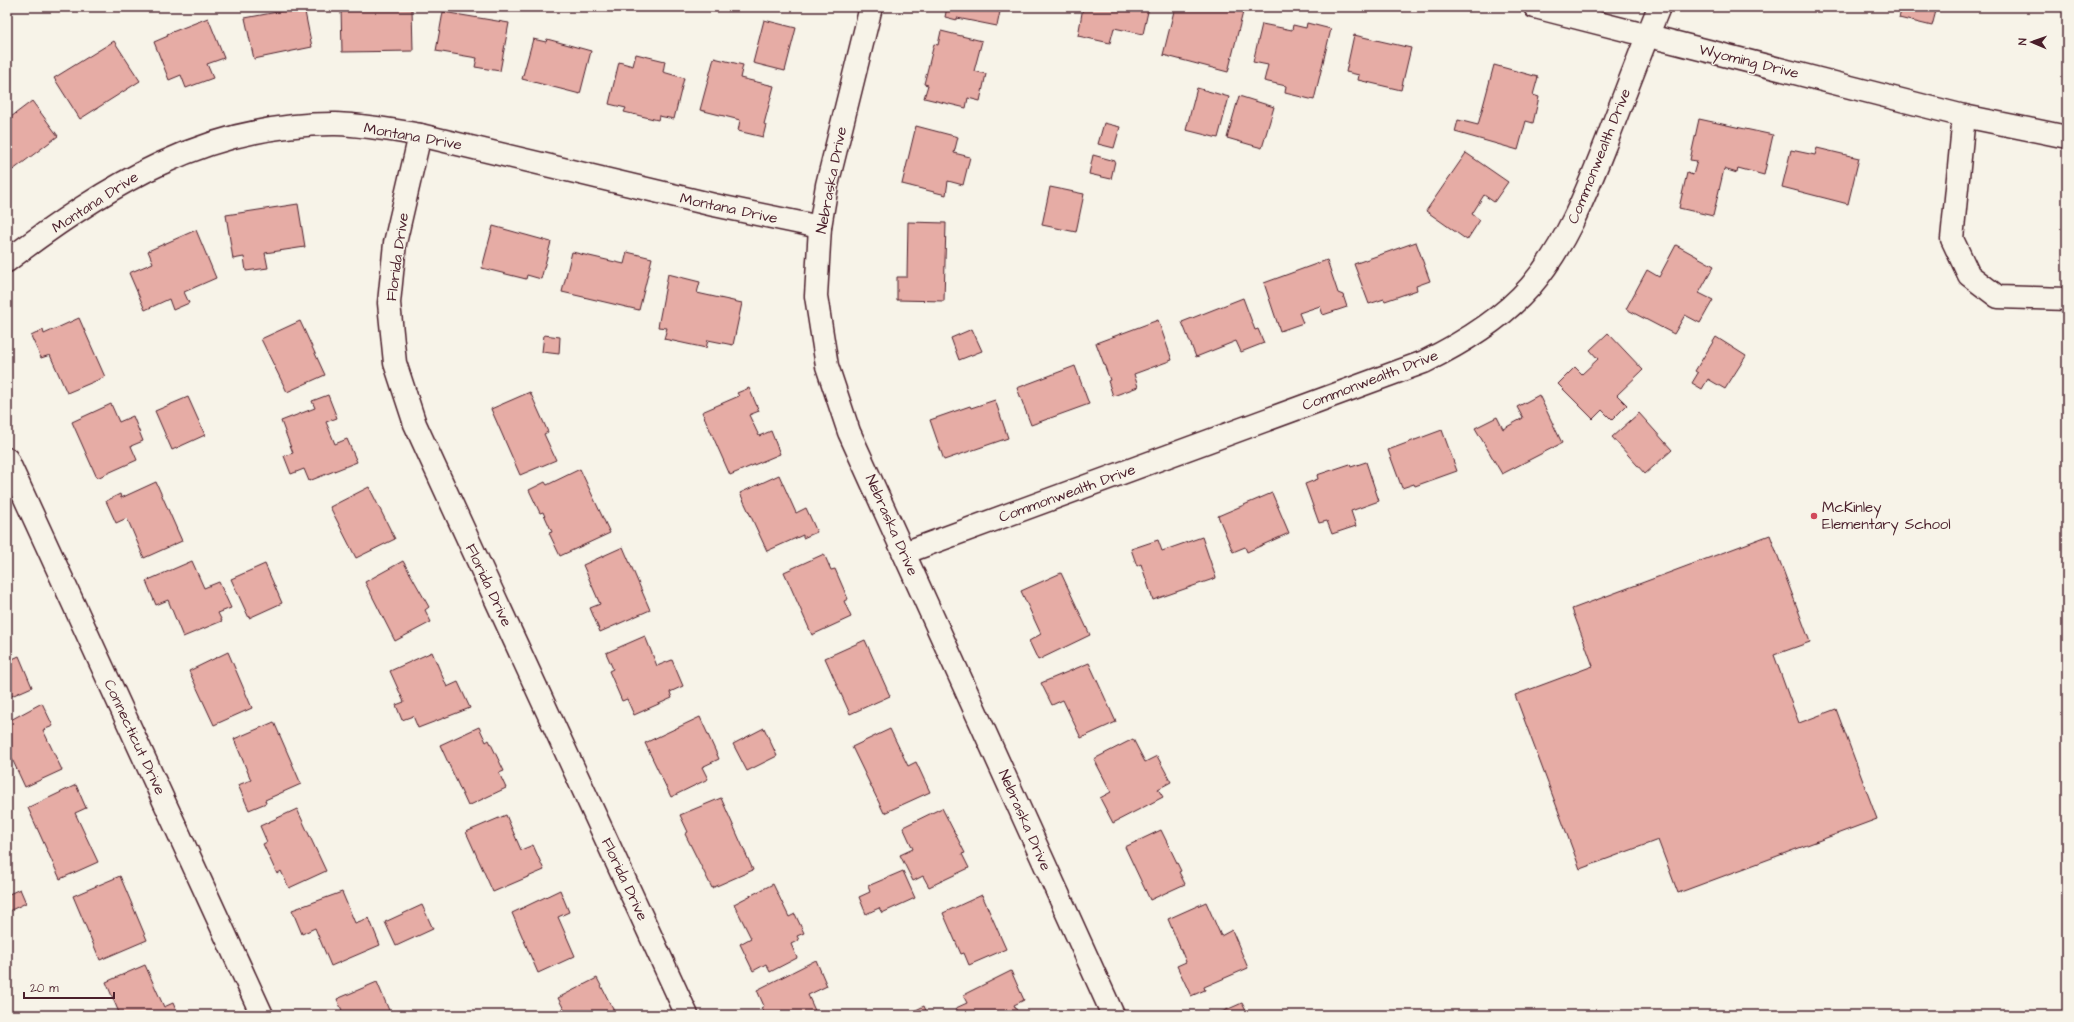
<svg xmlns="http://www.w3.org/2000/svg" width="2074" height="1022" viewBox="0 0 2074 1022" font-family="'Architects Daughter',sans-serif">
  <style>
    .building { fill: #e6aca5; stroke: #4a1f2b }
    .lines { fill: none; stroke-linecap: round; stroke-linejoin: round }
    .minor-casing { stroke: #4a1f2b; stroke-width: 25 }
    .minor { stroke: #f7f3e8; stroke-width: 22 }
    .poi-dot { fill: #d1495b; stroke: #f7f3e8; stroke-width: 1.5 }
    .labels { text-anchor: middle; stroke-width: 3; stroke-linejoin: round; paint-order: stroke }
    .street-label { font-size: 15px; fill: #4a1f2b; stroke: #f7f3e8 }
    .poi-label { font-size: 15px; fill: #4a1f2b; stroke: #f7f3e8; text-anchor: start }
  </style>
  <rect width="100%" height="100%" fill="#f7f3e8"/>
  <filter id="ink" filterUnits="userSpaceOnUse"><feTurbulence type="fractalNoise" baseFrequency=".025" numOctaves="2"/><feDisplacementMap in="SourceGraphic" scale="8" xChannelSelector="R" yChannelSelector="G"/><feConvolveMatrix kernelMatrix="1 2 1 2 8 2 1 2 1" color-interpolation-filters="sRGB"/></filter>
  <g filter="url(#ink)">
    <g class="building">
      <path d="M 304,7 L 312,47 L 254,59 L 245,18 Z"/>
      <path d="M 348,7 L 412,9 L 413,51 L 342,52 L 341,8 Z"/>
      <path d="M 947,7 L 1001,7 L 997,26 L 957,18 L 957,20 L 945,17 Z"/>
      <path d="M 1083,7 L 1149,7 L 1143,34 L 1114,28 L 1110,43 L 1078,36 Z"/>
      <path d="M 1175,7 L 1244,8 L 1228,72 L 1163,55 Z"/>
      <path d="M 1902,7 L 1937,7 L 1932,26 L 1899,18 Z"/>
      <path d="M 443,12 L 509,23 L 500,71 L 475,67 L 477,58 L 436,51 Z"/>
      <path d="M 208,18 L 224,58 L 207,64 L 213,78 L 186,88 L 181,75 L 169,80 L 154,42 L 168,36 L 167,34 Z"/>
      <path d="M 764,20 L 796,28 L 785,71 L 753,63 Z"/>
      <path d="M 1307,23 L 1331,29 L 1314,100 L 1285,93 L 1286,86 L 1264,81 L 1268,65 L 1253,62 L 1262,24 L 1292,30 L 1293,25 L 1306,28 Z"/>
      <path d="M 941,31 L 982,41 L 974,71 L 986,74 L 980,101 L 968,98 L 966,108 L 924,98 L 928,85 L 924,84 L 934,44 L 938,45 Z"/>
      <path d="M 1354,35 L 1411,48 L 1401,90 L 1358,80 L 1359,75 L 1346,72 Z"/>
      <path d="M 533,39 L 546,42 L 547,39 L 591,51 L 580,94 L 522,79 Z"/>
      <path d="M 114,41 L 140,81 L 80,119 L 54,78 Z"/>
      <path d="M 636,54 L 665,61 L 663,72 L 684,78 L 674,119 L 659,116 L 658,120 L 624,112 L 626,108 L 609,104 L 619,62 L 633,66 Z"/>
      <path d="M 714,58 L 743,65 L 740,78 L 774,86 L 764,124 L 766,125 L 763,137 L 738,131 L 740,120 L 700,110 Z"/>
      <path d="M 1494,65 L 1538,77 L 1533,95 L 1539,97 L 1533,123 L 1526,121 L 1518,150 L 1455,132 L 1458,120 L 1478,125 Z"/>
      <path d="M 1197,88 L 1229,97 L 1218,138 L 1186,130 Z"/>
      <path d="M 1239,96 L 1274,107 L 1262,148 L 1227,138 Z"/>
      <path d="M 32,101 L 58,136 L 13,170 L 7,162 L 7,120 Z"/>
      <path d="M 1699,119 L 1773,135 L 1764,175 L 1738,168 L 1737,173 L 1724,169 L 1713,216 L 1679,208 L 1687,173 L 1693,175 L 1697,161 L 1690,160 Z"/>
      <path d="M 1104,123 L 1120,127 L 1114,148 L 1098,144 Z"/>
      <path d="M 916,126 L 958,137 L 954,153 L 970,157 L 963,185 L 948,181 L 946,195 L 902,184 Z"/>
      <path d="M 1817,148 L 1859,158 L 1848,204 L 1782,187 L 1791,150 L 1815,155 Z"/>
      <path d="M 1466,153 L 1508,182 L 1494,202 L 1484,195 L 1472,214 L 1480,220 L 1467,240 L 1426,211 Z"/>
      <path d="M 1093,155 L 1115,161 L 1111,179 L 1089,174 Z"/>
      <path d="M 1050,187 L 1084,194 L 1076,232 L 1042,225 Z"/>
      <path d="M 298,204 L 305,247 L 265,253 L 268,268 L 246,271 L 244,257 L 233,259 L 226,215 Z"/>
      <path d="M 908,222 L 946,223 L 944,301 L 897,300 L 897,277 L 907,277 Z"/>
      <path d="M 493,226 L 551,242 L 541,279 L 527,275 L 526,279 L 482,268 Z"/>
      <path d="M 196,230 L 216,278 L 184,292 L 189,303 L 173,310 L 169,299 L 145,310 L 129,273 L 153,263 L 148,251 Z"/>
      <path d="M 1416,242 L 1430,281 L 1416,286 L 1417,290 L 1385,301 L 1384,299 L 1369,304 L 1354,264 Z"/>
      <path d="M 1676,245 L 1714,266 L 1699,293 L 1713,300 L 1700,323 L 1685,315 L 1674,334 L 1626,309 L 1647,270 L 1659,277 Z"/>
      <path d="M 572,252 L 624,264 L 627,252 L 652,258 L 639,310 L 562,292 Z"/>
      <path d="M 1327,260 L 1338,293 L 1343,295 L 1347,307 L 1323,315 L 1320,306 L 1299,313 L 1303,323 L 1280,331 L 1264,283 Z"/>
      <path d="M 668,274 L 700,282 L 697,293 L 742,303 L 733,345 L 708,340 L 706,348 L 664,339 L 667,328 L 658,327 Z"/>
      <path d="M 1243,298 L 1255,330 L 1258,329 L 1264,343 L 1241,352 L 1236,341 L 1196,357 L 1182,322 Z"/>
      <path d="M 79,318 L 105,377 L 67,393 L 50,355 L 41,358 L 31,336 L 43,330 L 44,334 Z"/>
      <path d="M 1158,320 L 1172,360 L 1134,374 L 1138,387 L 1113,396 L 1108,381 L 1110,380 L 1096,343 Z"/>
      <path d="M 300,321 L 325,375 L 287,392 L 261,339 Z"/>
      <path d="M 972,329 L 982,351 L 959,360 L 951,338 Z"/>
      <path d="M 1608,333 L 1643,370 L 1617,395 L 1627,405 L 1612,420 L 1602,410 L 1593,419 L 1558,384 L 1575,367 L 1582,374 L 1598,359 L 1590,350 Z"/>
      <path d="M 544,335 L 560,337 L 559,354 L 542,352 Z"/>
      <path d="M 1716,337 L 1746,356 L 1725,389 L 1708,379 L 1702,389 L 1692,383 L 1698,373 L 1695,371 Z"/>
      <path d="M 1075,366 L 1089,404 L 1031,425 L 1017,388 Z"/>
      <path d="M 749,388 L 759,411 L 749,415 L 759,436 L 771,431 L 780,454 L 730,475 L 702,412 L 739,396 L 737,393 Z"/>
      <path d="M 530,392 L 548,432 L 544,434 L 556,460 L 520,475 L 491,409 Z"/>
      <path d="M 328,395 L 337,418 L 326,422 L 335,444 L 347,439 L 357,462 L 309,481 L 304,469 L 291,474 L 284,456 L 293,453 L 281,421 L 315,408 L 312,401 Z"/>
      <path d="M 1539,395 L 1562,443 L 1502,474 L 1475,428 L 1497,417 L 1503,429 L 1523,418 L 1517,407 Z"/>
      <path d="M 188,397 L 205,435 L 172,450 L 155,411 Z"/>
      <path d="M 995,400 L 1008,438 L 944,460 L 930,420 L 970,406 L 971,408 Z"/>
      <path d="M 111,404 L 119,422 L 133,416 L 143,441 L 131,446 L 137,460 L 97,478 L 72,422 Z"/>
      <path d="M 1639,413 L 1672,450 L 1645,474 L 1612,437 Z"/>
      <path d="M 1442,430 L 1457,471 L 1415,486 L 1414,484 L 1402,488 L 1388,450 Z"/>
      <path d="M 1366,462 L 1379,501 L 1351,511 L 1356,526 L 1332,534 L 1327,521 L 1319,523 L 1305,484 L 1318,479 L 1317,475 L 1350,464 L 1351,467 Z"/>
      <path d="M 580,469 L 610,533 L 560,556 L 549,533 L 552,532 L 543,512 L 540,513 L 529,490 L 545,482 L 547,485 Z"/>
      <path d="M 779,475 L 796,513 L 806,508 L 817,532 L 803,538 L 803,535 L 767,551 L 740,493 Z"/>
      <path d="M 156,482 L 182,541 L 144,558 L 127,518 L 116,523 L 106,501 L 120,494 L 121,498 Z"/>
      <path d="M 369,487 L 395,539 L 356,558 L 330,507 Z"/>
      <path d="M 1272,493 L 1289,533 L 1247,552 L 1245,547 L 1233,552 L 1218,516 Z"/>
      <path d="M 1770,535 L 1810,642 L 1774,655 L 1788,694 L 1799,723 L 1836,709 L 1877,819 L 1678,893 L 1658,840 L 1580,869 L 1515,695 L 1593,666 L 1572,609 Z"/>
      <path d="M 1202,537 L 1216,578 L 1153,600 L 1141,564 L 1137,566 L 1131,549 L 1158,540 L 1162,551 Z"/>
      <path d="M 623,547 L 650,610 L 600,632 L 590,608 L 600,604 L 583,565 Z"/>
      <path d="M 824,554 L 831,570 L 835,569 L 848,599 L 844,601 L 851,617 L 812,635 L 784,572 Z"/>
      <path d="M 192,561 L 204,588 L 219,582 L 231,608 L 218,613 L 222,621 L 183,637 L 168,600 L 156,605 L 146,581 Z"/>
      <path d="M 403,561 L 429,607 L 425,610 L 431,622 L 395,641 L 365,582 Z"/>
      <path d="M 265,564 L 282,603 L 249,618 L 231,579 Z"/>
      <path d="M 1061,573 L 1090,635 L 1038,660 L 1029,641 L 1041,634 L 1021,591 Z"/>
      <path d="M 645,636 L 657,666 L 672,660 L 683,686 L 670,692 L 672,698 L 634,715 L 627,699 L 622,701 L 609,671 L 613,669 L 606,653 Z"/>
      <path d="M 865,640 L 890,696 L 850,714 L 825,658 Z"/>
      <path d="M 228,652 L 252,708 L 214,725 L 189,671 Z"/>
      <path d="M 432,652 L 447,687 L 458,682 L 470,708 L 418,728 L 413,716 L 402,720 L 396,705 L 404,702 L 390,671 Z"/>
      <path d="M 19,656 L 32,687 L 7,698 L 7,660 L 8,661 Z"/>
      <path d="M 1089,663 L 1116,722 L 1081,738 L 1063,700 L 1052,705 L 1041,683 Z"/>
      <path d="M 42,703 L 53,726 L 43,730 L 62,770 L 25,787 L 7,748 L 7,722 Z"/>
      <path d="M 700,717 L 719,759 L 702,767 L 708,779 L 671,797 L 645,743 Z"/>
      <path d="M 274,722 L 301,784 L 265,800 L 266,803 L 249,810 L 238,785 L 251,780 L 234,739 Z"/>
      <path d="M 479,727 L 486,742 L 489,740 L 504,771 L 499,773 L 506,788 L 468,806 L 440,745 Z"/>
      <path d="M 764,728 L 777,756 L 747,771 L 733,744 Z"/>
      <path d="M 890,729 L 908,766 L 916,762 L 930,792 L 884,813 L 852,747 Z"/>
      <path d="M 1133,739 L 1145,762 L 1157,756 L 1171,782 L 1158,789 L 1163,797 L 1113,823 L 1100,798 L 1111,792 L 1094,759 Z"/>
      <path d="M 76,785 L 86,808 L 75,813 L 98,862 L 60,879 L 28,808 Z"/>
      <path d="M 721,798 L 753,870 L 712,888 L 685,834 L 688,832 L 680,815 Z"/>
      <path d="M 942,808 L 965,853 L 962,854 L 969,868 L 929,887 L 923,876 L 913,881 L 900,855 L 913,849 L 903,827 Z"/>
      <path d="M 297,809 L 326,871 L 289,888 L 281,871 L 277,874 L 263,844 L 267,842 L 260,826 Z"/>
      <path d="M 506,815 L 521,850 L 533,845 L 544,870 L 493,892 L 466,832 Z"/>
      <path d="M 1161,830 L 1181,871 L 1179,872 L 1185,884 L 1150,900 L 1125,847 Z"/>
      <path d="M 903,871 L 915,898 L 882,913 L 879,908 L 866,914 L 859,897 L 870,892 L 868,886 Z"/>
      <path d="M 120,876 L 147,940 L 100,960 L 73,896 Z"/>
      <path d="M 773,884 L 789,917 L 795,914 L 804,933 L 797,936 L 799,940 L 791,944 L 797,958 L 770,972 L 766,964 L 753,971 L 740,944 L 751,938 L 734,904 Z"/>
      <path d="M 20,889 L 26,903 L 9,911 L 7,907 L 7,895 Z"/>
      <path d="M 560,890 L 569,912 L 558,917 L 575,956 L 538,973 L 512,913 Z"/>
      <path d="M 342,892 L 355,923 L 369,918 L 380,945 L 331,966 L 315,928 L 302,934 L 292,910 Z"/>
      <path d="M 982,895 L 1006,949 L 969,965 L 964,953 L 961,954 L 943,913 Z"/>
      <path d="M 1206,902 L 1221,936 L 1232,930 L 1248,968 L 1204,987 L 1205,990 L 1191,996 L 1177,966 L 1186,962 L 1168,919 Z"/>
      <path d="M 422,905 L 433,929 L 396,946 L 385,922 Z"/>
      <path d="M 816,960 L 827,986 L 808,995 L 817,1015 L 765,1015 L 761,1008 L 764,1006 L 757,990 Z"/>
      <path d="M 145,965 L 164,1007 L 173,1003 L 178,1015 L 120,1015 L 106,982 Z"/>
      <path d="M 1011,971 L 1024,1000 L 1014,1005 L 1019,1015 L 960,1015 L 956,1008 L 967,1003 L 963,995 Z"/>
      <path d="M 597,978 L 616,1015 L 567,1015 L 558,998 Z"/>
      <path d="M 377,982 L 391,1015 L 344,1015 L 337,999 Z"/>
      <path d="M 1242,1003 L 1248,1015 L 1215,1015 Z"/>
      <path d="M 924,1006 L 928,1015 L 908,1014 Z"/>
    </g>
    <g class="lines">
      <defs>
        <g id="minor">
          <path d="M 871,7 L 827,185 L 820,227 L 816,296 L 827,366 L 849,432 L 1113,1015"/>
          <path d="M 1535,7 L 1964,116 L 2067,137"/>
          <path d="M 1964,116 L 1952,239 L 1969,275 L 1998,297 L 2067,299"/>
          <path d="M 420,135 L 395,243 L 389,303 L 395,363 L 415,424 L 687,1015"/>
          <path d="M 7,261 C 107,185 207,123 336,124 C 365,125 392,130 420,135 L 714,205 L 820,227"/>
          <path d="M 7,459 L 262,1015"/>
          <path d="M 904,553 L 1424,362 C 1463,343 1501,320 1530,287 C 1567,244 1586,193 1607,140 C 1624,96 1641,51 1659,7"/>
        </g>
      </defs>
      <use href="#minor" class="minor-casing"/>
      <use href="#minor" class="minor"/>
    </g>
  </g>
  <circle class="poi-dot" cx="1814" cy="516" r="4"/>
  <g class="labels">
    <g class="street-label">
      <text transform="translate(1749 61) rotate(14)" y="5">Wyoming Drive</text>
      <text transform="translate(413 136) rotate(10)" y="5">Montana Drive</text>
      <text transform="translate(1599 156) rotate(-68)" y="5">Commonwealth Drive</text>
      <text transform="translate(831 180) rotate(-79)" y="5">Nebraska Drive</text>
      <text transform="translate(95 202) rotate(-33)" y="5">Montana Drive</text>
      <text transform="translate(729 208) rotate(12)" y="5">Montana Drive</text>
      <text transform="translate(397 257) rotate(-82)" y="5">Florida Drive</text>
      <text transform="translate(1370 380) rotate(-21)" y="5">Commonwealth Drive</text>
      <text transform="translate(1067 493) rotate(-20)" y="5">Commonwealth Drive</text>
      <text transform="translate(892 525) rotate(66)" y="5">Nebraska Drive</text>
      <text transform="translate(489 585) rotate(65)" y="5">Florida Drive</text>
      <text transform="translate(135 737) rotate(65)" y="5">Connecticut Drive</text>
      <text transform="translate(1025 820) rotate(66)" y="5">Nebraska Drive</text>
      <text transform="translate(625 879) rotate(65)" y="5">Florida Drive</text>
    </g>
    <g class="poi-label">
      <text x="1822" y="512">McKinley<tspan x="1822" dy="17">Elementary School</tspan></text>
    </g>
  </g>
  <rect width="2074" height="1022" fill="none" stroke="#f7f3e8" stroke-width="24"/>
  <rect x="12" y="12" width="2050" height="998" fill="none" stroke="#4a1f2b" stroke-width="1.5" filter="url(#ink)"/>
  <g transform="translate(2032 42) rotate(272)" stroke="#f7f3e8" stroke-width="3" paint-order="stroke">
  <path d="M0-3L7 15L0 10L-7 15Z" fill="#4a1f2b"/>
  <text y="-6" font-size="11" font-weight="bold" text-anchor="middle" fill="#4a1f2b">N</text>
  </g>
  <path d="M24 992v6h90v-6" fill="none" stroke="#4a1f2b" stroke-width="2"/>
  <text x="30" y="992" font-size="12" fill="#4a1f2b" stroke="#f7f3e8" stroke-width="3" paint-order="stroke">20 m</text>
</svg>
